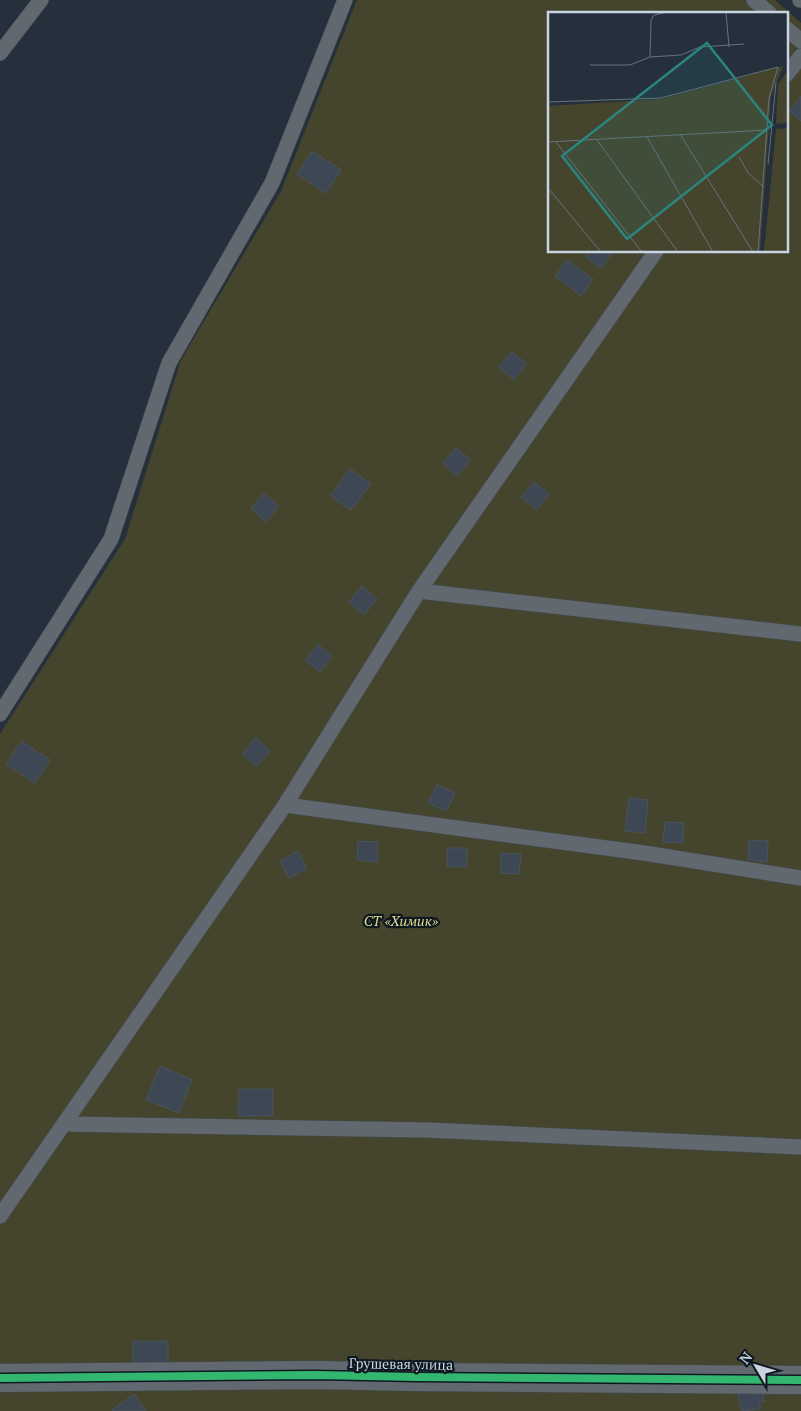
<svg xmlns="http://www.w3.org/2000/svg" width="801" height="1411" viewBox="0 0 801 1411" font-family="'PT Serif',serif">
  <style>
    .garden { fill: #45452d; fill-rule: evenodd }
    .building { fill: #3d4854; stroke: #49535d }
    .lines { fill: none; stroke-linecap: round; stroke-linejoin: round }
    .service-casing { stroke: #444e58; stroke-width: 16 }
    .minor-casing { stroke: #444e58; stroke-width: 29 }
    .service { stroke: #616870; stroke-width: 15 }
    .minor { stroke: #616870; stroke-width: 28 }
    .cycleway-casing { stroke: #0e1821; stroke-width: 11 }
    .cycleway { stroke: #33b770; stroke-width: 8 }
    .labels { text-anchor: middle; stroke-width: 4.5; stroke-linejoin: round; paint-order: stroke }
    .park-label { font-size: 14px; font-style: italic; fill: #e4de8f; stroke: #0e1821 }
    .street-label { font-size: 14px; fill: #c8d4e2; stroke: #0e1821 }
    .inset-road { fill: none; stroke: #66727e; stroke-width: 1 }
    .view { fill: #2b847f; fill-opacity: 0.15; stroke: #2b847f; stroke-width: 2.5 }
    .inset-edge { fill: none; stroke: #c8d4e2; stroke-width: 2.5 }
  </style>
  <rect width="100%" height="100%" fill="#25303c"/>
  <path class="garden" d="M 357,0 L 775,0 L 801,23 L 801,1411 L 0,1411 L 0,734 L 125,539 L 181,360 L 281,191 ZM 550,14 L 787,14 L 787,251 L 550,251 Z"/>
  <g class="building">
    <path d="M 801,96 L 801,121 L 789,111 Z"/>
    <path d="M 312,151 L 341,170 L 326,193 L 297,174 Z"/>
    <path d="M 590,251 L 612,251 L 613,252 L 601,268 L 586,257 Z"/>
    <path d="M 567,260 L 593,279 L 581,296 L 555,276 Z"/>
    <path d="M 512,352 L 527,364 L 514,380 L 499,367 Z"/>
    <path d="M 456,448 L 471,460 L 457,476 L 443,463 Z"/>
    <path d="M 350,469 L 371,484 L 351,510 L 330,496 Z"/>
    <path d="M 534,482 L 549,494 L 536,510 L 521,497 Z"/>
    <path d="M 264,493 L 279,506 L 266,522 L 251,509 Z"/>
    <path d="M 362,586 L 377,599 L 364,615 L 349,602 Z"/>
    <path d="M 318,644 L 332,657 L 320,672 L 305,660 Z"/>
    <path d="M 256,738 L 270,751 L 257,766 L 242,754 Z"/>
    <path d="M 21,741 L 50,760 L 35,783 L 6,764 Z"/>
    <path d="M 437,785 L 455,793 L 446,811 L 428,803 Z"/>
    <path d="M 629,798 L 648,800 L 645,833 L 625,831 Z"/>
    <path d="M 665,822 L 684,823 L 683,843 L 663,842 Z"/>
    <path d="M 749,840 L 768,841 L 767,862 L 748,860 Z"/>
    <path d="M 358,841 L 378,842 L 377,862 L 357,860 Z"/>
    <rect x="447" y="848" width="20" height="19"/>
    <path d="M 298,851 L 307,868 L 289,878 L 280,861 Z"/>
    <path d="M 501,853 L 521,854 L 519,874 L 501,873 Z"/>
    <path d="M 160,1066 L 192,1080 L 179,1113 L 146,1100 Z"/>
    <path d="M 239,1089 L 273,1089 L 273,1116 L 238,1116 Z"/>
    <rect x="133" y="1341" width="35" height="27"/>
    <path d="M 760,1383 L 764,1401 L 759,1403 L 761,1409 L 742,1411 L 736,1389 Z"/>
    <path d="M 134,1394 L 146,1411 L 113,1411 L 112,1410 Z"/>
  </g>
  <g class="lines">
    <defs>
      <g id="service">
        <path d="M 754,0 L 770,14"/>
        <path d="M 800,0 L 801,0"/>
        <path d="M 787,29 L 801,41"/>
        <path d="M 0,53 L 41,0"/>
        <path d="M 787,74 L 801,56"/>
        <path d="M 419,591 L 801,634"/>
        <path d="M 0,714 L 111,539 L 169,363 L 272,183 L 345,0"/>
        <path d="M 285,805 L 644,853 L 801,878"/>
        <path d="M 64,1124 L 427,1130 L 801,1147"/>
        <path d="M 0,1216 L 285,805 L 419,591 L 656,251"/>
      </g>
      <path id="minor" d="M 0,1378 L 316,1375 L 417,1377 L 801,1380"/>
    </defs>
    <use href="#service" class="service-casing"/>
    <use href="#minor" class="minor-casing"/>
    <use href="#service" class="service"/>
    <use href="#minor" class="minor"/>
    <defs>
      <path id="cycleway" d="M 0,1378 L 316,1375 L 417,1377 L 801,1380"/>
    </defs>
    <use href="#cycleway" class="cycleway-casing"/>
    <use href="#cycleway" class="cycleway"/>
  </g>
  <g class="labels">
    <g class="park-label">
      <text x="401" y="926">СТ «Химик»</text>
    </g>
    <g class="street-label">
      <text transform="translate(401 1364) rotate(1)" y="5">Грушевая улица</text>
    </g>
  </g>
  <g transform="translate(548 12)">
    <rect width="240" height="240" fill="#25303c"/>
    <path d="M 235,54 L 223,85 L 212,240 L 0,240 L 0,94 L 114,87 ZM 240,58 L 240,111 L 228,112 L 230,73 ZM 240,116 L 240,240 L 216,240 L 228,117 Z" fill="#45452d"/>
    <path class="inset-road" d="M 120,0 L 106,3 L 103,8 L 102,45 L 133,43 L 152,35 L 196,32M 178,0 L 181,35M 42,53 L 82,53 L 102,45M 0,90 L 113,86 L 230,55 L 221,86 L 210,240M 132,122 L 205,240M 99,125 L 165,240M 49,128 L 130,240M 0,130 L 219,118M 8,130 L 94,240M 191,145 L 200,161 L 216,175M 220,152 L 228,71M 0,176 L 53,240"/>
    <path class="view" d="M 159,31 L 224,113 L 79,227 L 14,144 Z"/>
    <rect width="240" height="240" class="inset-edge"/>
  </g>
  <g transform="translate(756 1366) rotate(308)" stroke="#0e1821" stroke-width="4" paint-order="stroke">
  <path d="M0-4L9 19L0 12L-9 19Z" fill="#c8d4e2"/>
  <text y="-8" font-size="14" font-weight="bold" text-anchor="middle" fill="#c8d4e2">N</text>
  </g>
</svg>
